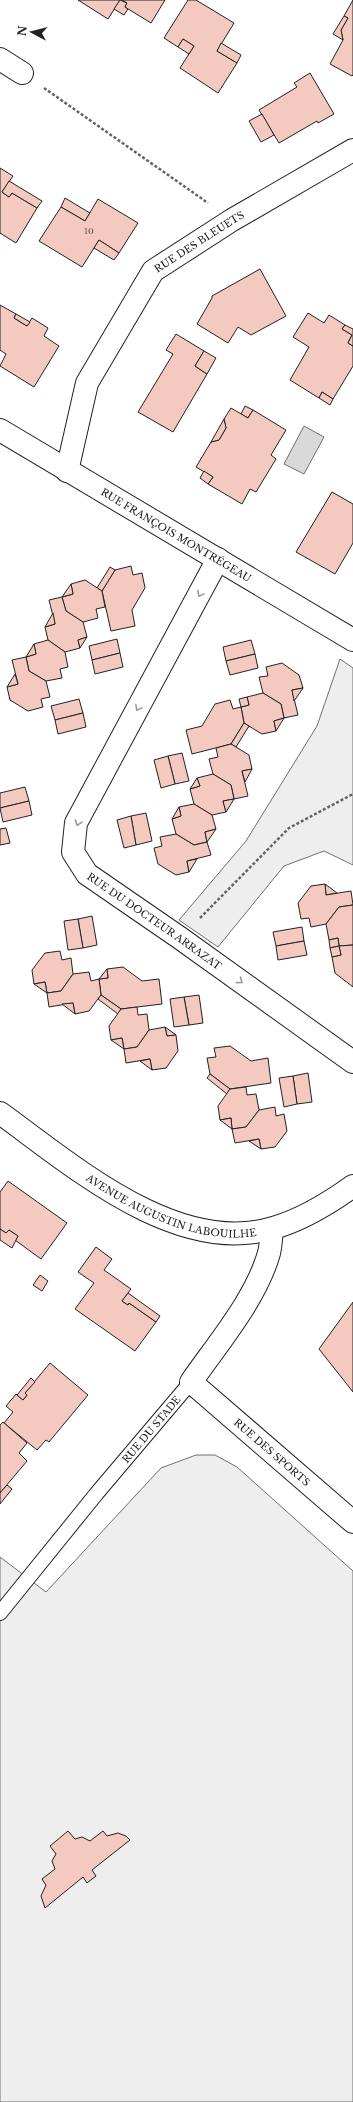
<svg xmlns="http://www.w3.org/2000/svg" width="353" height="2102" viewBox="0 0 353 2102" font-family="'Libre Baskerville',serif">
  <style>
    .green { fill: #eee; stroke: #6f6f6f }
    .water { fill: #d9d9d9; stroke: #6f6f6f }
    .building { fill: #f3c9c0; stroke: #222 }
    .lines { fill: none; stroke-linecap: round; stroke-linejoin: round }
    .service-casing { stroke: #222; stroke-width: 16 }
    .minor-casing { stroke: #222; stroke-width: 24 }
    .tertiary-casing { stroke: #222; stroke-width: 24 }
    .path { stroke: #646464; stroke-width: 2.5; stroke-dasharray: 3 2; stroke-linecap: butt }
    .service { stroke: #fff; stroke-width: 14 }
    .minor { stroke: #fff; stroke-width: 22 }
    .tertiary { stroke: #fff; stroke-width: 22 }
    .oneway { stroke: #9c9c9c }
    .labels { text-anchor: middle; stroke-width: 3; stroke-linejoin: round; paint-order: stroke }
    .number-label { font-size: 8px; fill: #564c4a }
    .street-label { font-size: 10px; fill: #222; stroke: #fff }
  </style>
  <rect width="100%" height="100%" fill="#fff"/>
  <g class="green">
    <path d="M 340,659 L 353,668 L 353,865 L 324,851 L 284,866 L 218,947 L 179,920 L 246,841 L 317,726 Z"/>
    <path d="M 196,1455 L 215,1455 L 237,1467 L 353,1571 L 353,2102 L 0,2102 L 0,1557 L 46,1592 L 161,1468 Z"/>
  </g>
  <path class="water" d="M 304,426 L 324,437 L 304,474 L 284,464 Z"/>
  <g class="building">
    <path d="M 78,0 L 120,0 L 108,19 Z"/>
    <path d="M 120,0 L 127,3 L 125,7 L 128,9 L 124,15 L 114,9 Z"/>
    <path d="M 122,0 L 165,0 L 151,23 L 125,7 L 127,3 Z"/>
    <path d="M 188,0 L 196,0 L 234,23 L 217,51 L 237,63 L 218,93 L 180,68 L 194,46 L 183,39 L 178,47 L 164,38 Z"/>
    <path d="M 353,0 L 353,75 L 352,76 L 330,64 L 343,40 L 341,30 L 348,18 L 344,16 Z"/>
    <path d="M 344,16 L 348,18 L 341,30 L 343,40 L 333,34 Z"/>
    <path d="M 183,39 L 194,46 L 189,54 L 178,47 Z"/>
    <path d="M 221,43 L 241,55 L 237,63 L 217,51 Z"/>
    <path d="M 310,73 L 334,114 L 318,123 L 317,121 L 279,143 L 259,110 L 297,87 L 294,83 Z"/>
    <path d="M 262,114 L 274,135 L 261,142 L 249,121 Z"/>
    <path d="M 0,168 L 13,176 L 2,192 L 9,197 L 12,193 L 37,208 L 16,243 L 0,233 Z"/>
    <path d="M 9,181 L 42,201 L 37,208 L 12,193 L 9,197 L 2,192 Z"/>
    <path d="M 65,198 L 90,213 L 85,221 L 61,207 Z"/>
    <path d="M 98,199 L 138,223 L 119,253 L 99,240 L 82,267 L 39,241 L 61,207 L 85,221 Z"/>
    <path d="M 99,240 L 119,253 L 114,260 L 94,248 Z"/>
    <path d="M 260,269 L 286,316 L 251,335 L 238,327 L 228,343 L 197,324 L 212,298 L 212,296 Z"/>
    <path d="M 0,305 L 16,314 L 14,318 L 27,326 L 32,318 L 48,328 L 44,336 L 59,346 L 34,387 L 0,366 L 6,354 L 0,350 Z"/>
    <path d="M 308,313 L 324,323 L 329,315 L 345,325 L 342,329 L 352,335 L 348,343 L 353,346 L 353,366 L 333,399 L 322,392 L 319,398 L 290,380 L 309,347 L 293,337 Z"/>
    <path d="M 16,314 L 30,322 L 27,326 L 14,318 Z"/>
    <path d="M 345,325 L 353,329 L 353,346 L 348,343 L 352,335 L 342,329 Z"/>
    <path d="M 176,334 L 204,351 L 195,366 L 207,374 L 173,432 L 138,412 L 173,354 L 166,350 Z"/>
    <path d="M 204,351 L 216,358 L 207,374 L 195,366 Z"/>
    <path d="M 322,392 L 333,399 L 330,405 L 319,398 Z"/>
    <path d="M 245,406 L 253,410 L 248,418 L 241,414 Z"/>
    <path d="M 231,408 L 248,418 L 253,410 L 286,430 L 271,455 L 276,459 L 256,492 L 250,489 L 242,504 L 208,484 L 213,477 L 196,467 L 211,442 L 219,440 L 226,428 L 224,419 Z"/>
    <path d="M 224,419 L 226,428 L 219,440 L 211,442 Z"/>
    <path d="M 204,471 L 213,477 L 208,484 L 200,478 Z"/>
    <path d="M 332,492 L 353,504 L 353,543 L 335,574 L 296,552 Z"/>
    <path d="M 131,566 L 133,575 L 142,573 L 145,588 L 132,610 L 135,626 L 111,631 L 102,591 L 115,570 Z"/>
    <path d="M 110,567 L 115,570 L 102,591 L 97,588 Z"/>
    <path d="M 85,580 L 102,591 L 105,607 L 96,609 L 98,618 L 83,622 L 66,611 L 62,597 L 73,594 L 71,584 Z"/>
    <path d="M 71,584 L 73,594 L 62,597 Z"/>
    <path d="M 62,597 L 66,611 L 83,622 L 87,637 L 78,640 L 80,648 L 65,652 L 48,640 L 45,627 L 55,624 L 49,600 Z"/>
    <path d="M 53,613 L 55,624 L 45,627 Z"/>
    <path d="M 87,637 L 80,648 L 78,640 Z"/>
    <path d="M 117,639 L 120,653 L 92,660 L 89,646 Z"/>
    <path d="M 48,640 L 65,652 L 68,667 L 60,669 L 62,678 L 46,681 L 29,671 L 26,657 L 36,654 L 34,644 Z"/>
    <path d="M 251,640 L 255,654 L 226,661 L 223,647 Z"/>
    <path d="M 34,644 L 36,654 L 26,657 Z"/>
    <path d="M 120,653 L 123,667 L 95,674 L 92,660 Z"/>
    <path d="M 255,654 L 258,668 L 230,675 L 226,661 Z"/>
    <path d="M 26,657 L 29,671 L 46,681 L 50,697 L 41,699 L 43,707 L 28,711 L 10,700 L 7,687 L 18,684 L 12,660 Z"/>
    <path d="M 282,663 L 299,675 L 303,688 L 292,690 L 298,715 L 284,718 L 281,704 L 263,693 L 259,677 L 268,676 L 266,667 Z"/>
    <path d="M 15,674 L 18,684 L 7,687 Z"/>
    <path d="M 303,688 L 294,701 L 292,690 Z"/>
    <path d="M 263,693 L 281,704 L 284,718 L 274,721 L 276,731 L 262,734 L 244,723 L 241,707 L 249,705 L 247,697 Z"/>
    <path d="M 247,697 L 249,705 L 241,707 L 239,699 Z"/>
    <path d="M 79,699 L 83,713 L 55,720 L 51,706 Z"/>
    <path d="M 230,700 L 233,709 L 241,707 L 244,723 L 231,744 L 192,754 L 186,730 L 202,726 L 215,704 Z"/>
    <path d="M 83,713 L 86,727 L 58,734 L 55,720 Z"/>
    <path d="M 284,718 L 276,731 L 274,721 Z"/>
    <path d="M 244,723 L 249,726 L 236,747 L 231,744 Z"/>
    <path d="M 231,744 L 249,755 L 252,769 L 242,771 L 248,796 L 234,799 L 231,785 L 213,774 L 209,759 L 218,757 L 216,748 Z"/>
    <path d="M 182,753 L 189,781 L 175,784 L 168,756 Z"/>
    <path d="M 168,756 L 175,784 L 161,788 L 154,760 Z"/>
    <path d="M 252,769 L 245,782 L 242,771 Z"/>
    <path d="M 213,774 L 231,785 L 234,799 L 223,801 L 226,812 L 212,815 L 194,804 L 190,789 L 200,786 L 197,778 Z"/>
    <path d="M 197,778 L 200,786 L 190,789 Z"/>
    <path d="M 25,787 L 29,801 L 0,808 L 0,793 Z"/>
    <path d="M 234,799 L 226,812 L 223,801 Z"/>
    <path d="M 29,801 L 32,815 L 3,822 L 0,808 Z"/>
    <path d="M 194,804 L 212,815 L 216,829 L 205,832 L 207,842 L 194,845 L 176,834 L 172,819 L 181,816 L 179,807 Z"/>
    <path d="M 179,807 L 181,816 L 172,819 Z"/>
    <path d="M 146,813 L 152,841 L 136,845 L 131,816 Z"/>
    <path d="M 131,816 L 136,845 L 124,848 L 117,820 Z"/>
    <path d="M 6,828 L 10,843 L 0,845 L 0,829 Z"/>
    <path d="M 216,829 L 207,842 L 205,832 Z"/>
    <path d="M 176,834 L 194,845 L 207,842 L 211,855 L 187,861 L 189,872 L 176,875 L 158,864 L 154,848 L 162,846 L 160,837 Z"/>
    <path d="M 197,859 L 189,872 L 187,861 Z"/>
    <path d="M 325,884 L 337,893 L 326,895 Z"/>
    <path d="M 325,884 L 326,895 L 351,891 L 353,905 L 339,907 L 326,924 L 311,927 L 309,918 L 301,919 L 298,903 L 311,886 Z"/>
    <path d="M 353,905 L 353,945 L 339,946 L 338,938 L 329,940 L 326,924 L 339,907 Z"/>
    <path d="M 92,916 L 97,945 L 83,948 L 78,919 Z"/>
    <path d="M 78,919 L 83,948 L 68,950 L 64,921 Z"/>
    <path d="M 302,927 L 304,941 L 276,946 L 273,932 Z"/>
    <path d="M 338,938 L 339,946 L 330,948 L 329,940 Z"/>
    <path d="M 304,941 L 307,955 L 278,960 L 276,946 Z"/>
    <path d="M 353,945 L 353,987 L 335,973 L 332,957 L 341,955 L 339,946 Z"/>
    <path d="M 339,946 L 341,955 L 332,957 L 330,948 Z"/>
    <path d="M 60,951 L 62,960 L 71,958 L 73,974 L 61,991 L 47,993 L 45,982 L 34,984 L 32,970 L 45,953 Z"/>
    <path d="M 123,967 L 142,981 L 159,979 L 162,1004 L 121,1009 L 101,995 L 99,979 L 108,978 L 107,969 Z"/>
    <path d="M 107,969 L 108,978 L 99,979 Z"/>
    <path d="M 89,972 L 91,981 L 99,979 L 101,995 L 89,1011 L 75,1014 L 73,1003 L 49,1007 L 47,993 L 61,991 L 73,974 Z"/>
    <path d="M 45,982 L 47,993 L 34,984 Z"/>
    <path d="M 101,995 L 121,1009 L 118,1014 L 98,999 Z"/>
    <path d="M 199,995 L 203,1023 L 189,1025 L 184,997 Z"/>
    <path d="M 184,997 L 189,1025 L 174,1027 L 170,999 Z"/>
    <path d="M 73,1003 L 75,1014 L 62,1004 Z"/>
    <path d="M 137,1007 L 138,1015 L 147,1014 L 149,1030 L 137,1047 L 124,1049 L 122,1038 L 111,1040 L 109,1026 L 121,1009 Z"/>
    <path d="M 165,1027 L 176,1035 L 167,1036 Z"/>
    <path d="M 165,1027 L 167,1036 L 176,1035 L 178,1051 L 166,1068 L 152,1070 L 150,1059 L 126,1063 L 124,1049 L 137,1047 L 149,1030 Z"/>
    <path d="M 122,1038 L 124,1049 L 111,1040 Z"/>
    <path d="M 230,1046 L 251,1061 L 268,1058 L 271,1083 L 230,1089 L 210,1074 L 207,1058 L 216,1057 L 214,1048 Z"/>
    <path d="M 150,1059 L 152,1070 L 140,1061 Z"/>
    <path d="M 308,1073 L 312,1102 L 297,1104 L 293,1076 Z"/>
    <path d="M 210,1074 L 230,1089 L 227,1094 L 207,1078 Z"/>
    <path d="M 293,1076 L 297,1104 L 284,1107 L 279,1078 Z"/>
    <path d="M 246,1087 L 247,1095 L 256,1094 L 259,1110 L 246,1127 L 232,1129 L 231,1118 L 220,1120 L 218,1106 L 230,1089 Z"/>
    <path d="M 275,1107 L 276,1116 L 284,1114 L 287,1131 L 275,1147 L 261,1149 L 259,1139 L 235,1143 L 232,1129 L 246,1127 L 259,1110 Z"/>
    <path d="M 231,1118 L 232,1129 L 220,1120 Z"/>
    <path d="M 259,1139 L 261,1149 L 249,1141 Z"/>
    <path d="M 8,1181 L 67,1223 L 41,1259 L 15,1240 L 18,1236 L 9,1230 L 6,1233 L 0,1229 L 0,1192 Z"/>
    <path d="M 0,1229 L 6,1233 L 9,1230 L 18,1236 L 12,1248 L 0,1240 Z"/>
    <path d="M 96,1247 L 112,1259 L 104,1270 L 131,1289 L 122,1301 L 128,1305 L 129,1303 L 156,1322 L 135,1351 L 75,1309 L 94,1283 L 78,1272 Z"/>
    <path d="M 40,1275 L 48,1281 L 42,1291 L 33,1285 Z"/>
    <path d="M 128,1293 L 160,1316 L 156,1322 L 129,1303 L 128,1305 L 122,1301 Z"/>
    <path d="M 353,1302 L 353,1392 L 319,1349 Z"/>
    <path d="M 50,1363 L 88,1395 L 49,1442 L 46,1440 L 37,1450 L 4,1423 L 13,1412 L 6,1406 L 16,1394 L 23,1400 L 27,1395 L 25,1393 Z"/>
    <path d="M 31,1378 L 35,1382 L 25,1393 L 27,1395 L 23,1400 L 17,1395 Z"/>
    <path d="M 3,1422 L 27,1443 L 19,1453 L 27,1461 L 0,1493 L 0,1425 Z"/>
    <path d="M 7,1485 L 12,1489 L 0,1504 L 0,1493 Z"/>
    <path d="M 68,1831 L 75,1839 L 82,1837 L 90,1841 L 103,1831 L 107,1836 L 118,1833 L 126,1836 L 130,1840 L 92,1870 L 96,1876 L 87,1883 L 83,1877 L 45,1908 L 41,1896 L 46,1885 L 42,1879 L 55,1869 L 52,1861 L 56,1854 L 50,1846 Z"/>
  </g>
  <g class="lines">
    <defs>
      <g id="service">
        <path id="s1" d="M 0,1613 L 97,1493 L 191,1382"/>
      </g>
      <g id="minor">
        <path d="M 0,59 L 22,73"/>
        <path id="s2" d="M 0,430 L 353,640"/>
        <path id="s3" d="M 67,471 L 87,383 L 153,271 L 232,220 L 353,150"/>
        <path id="s4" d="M 218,559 L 76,823 L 73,852 L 87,874 L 180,938 L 353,1062"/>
        <path id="s5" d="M 272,1229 C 271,1237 271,1245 269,1253 C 256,1299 218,1343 191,1382 L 353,1522"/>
      </g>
      <g id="tertiary">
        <path id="s6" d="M 0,1113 C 72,1165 177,1257 273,1228 C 302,1220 328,1204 353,1186"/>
      </g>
    </defs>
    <use href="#service" class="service-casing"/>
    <use href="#minor" class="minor-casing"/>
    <use href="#tertiary" class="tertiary-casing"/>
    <g class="path">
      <path d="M 44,88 L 208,203"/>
      <path d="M 200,918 L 289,828 L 353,794"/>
    </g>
    <use href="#service" class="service"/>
    <use href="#minor" class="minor"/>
    <use href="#tertiary" class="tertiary"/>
  </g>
  <defs><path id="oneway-chevron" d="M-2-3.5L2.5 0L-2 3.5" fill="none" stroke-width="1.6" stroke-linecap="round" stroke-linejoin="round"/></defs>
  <g class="oneway">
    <use href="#oneway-chevron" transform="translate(200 594) rotate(118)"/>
    <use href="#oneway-chevron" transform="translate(138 708) rotate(118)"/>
    <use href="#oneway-chevron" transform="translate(78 823) rotate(108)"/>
    <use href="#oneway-chevron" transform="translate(240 981) rotate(36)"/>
  </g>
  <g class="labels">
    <g class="number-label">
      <text x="89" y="234">10</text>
    </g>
    <g class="street-label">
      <text dy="4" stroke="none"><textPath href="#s3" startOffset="275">RUE DES BLEUETS</textPath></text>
      <text dy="4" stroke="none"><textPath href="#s2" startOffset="205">RUE FRANÇOIS MONTRÉGEAU</textPath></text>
      <text dy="4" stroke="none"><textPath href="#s4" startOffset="437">RUE DU DOCTEUR ARRAZAT</textPath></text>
      <text dy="4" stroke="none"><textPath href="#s6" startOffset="199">AVENUE AUGUSTIN LABOUILHE</textPath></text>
      <text dy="4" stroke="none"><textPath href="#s1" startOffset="238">RUE DU STADE</textPath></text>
      <text dy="4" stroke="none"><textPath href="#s5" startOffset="283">RUE DES SPORTS</textPath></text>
    </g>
  </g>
  <g transform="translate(32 32) rotate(277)" stroke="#ffffff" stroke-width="3" paint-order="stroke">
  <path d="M0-3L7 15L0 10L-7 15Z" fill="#222222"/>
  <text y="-6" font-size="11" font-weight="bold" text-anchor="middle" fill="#222222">N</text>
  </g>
</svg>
